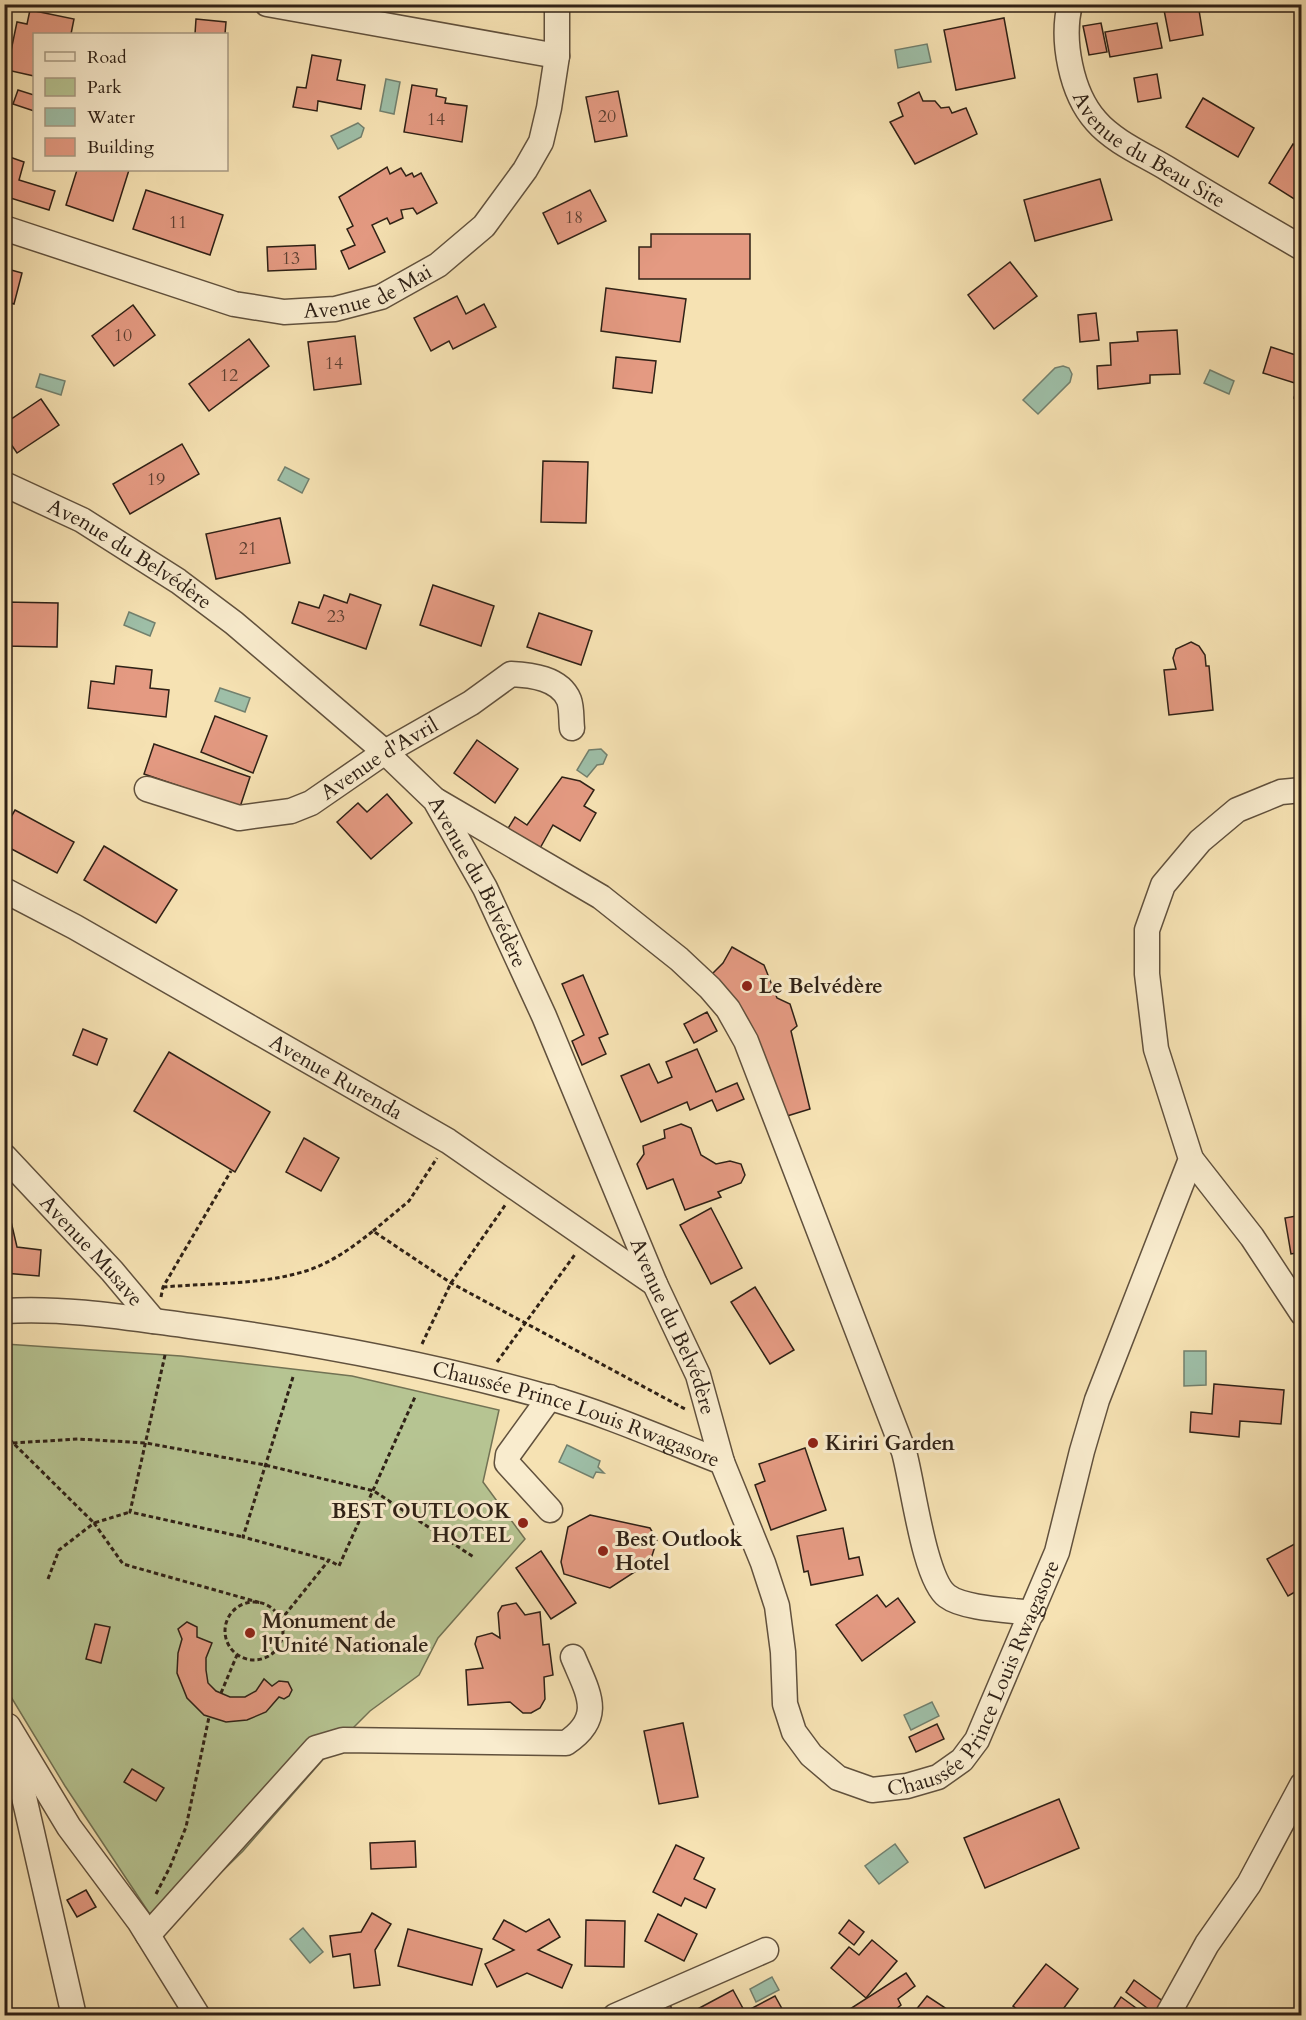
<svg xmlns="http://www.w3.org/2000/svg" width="1306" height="2020" viewBox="0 0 1306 2020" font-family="Cardo,serif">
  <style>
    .green { fill: #b6c492; stroke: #727254; stroke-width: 1.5 }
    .water { fill: #9ebfa8; stroke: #72806e; stroke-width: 1.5 }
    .building { fill: #e49a82; stroke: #2f2116; stroke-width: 1.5 }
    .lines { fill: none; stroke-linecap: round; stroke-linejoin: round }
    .minor-casing { stroke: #61513d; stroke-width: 27 }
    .path { stroke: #2f2116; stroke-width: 3; stroke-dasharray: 4.5 3; stroke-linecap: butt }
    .minor { stroke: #f9ecce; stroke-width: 24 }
    .poi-dot { fill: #8f2418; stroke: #f9ecce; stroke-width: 2 }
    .labels { text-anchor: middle; stroke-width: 6; stroke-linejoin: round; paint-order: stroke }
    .number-label { font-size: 18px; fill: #5c3f31 }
    .street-label { font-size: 21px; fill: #2f2116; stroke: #f9ecce }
    .poi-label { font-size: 21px; font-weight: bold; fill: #2f2116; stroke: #f9ecce; text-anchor: start }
  </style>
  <rect width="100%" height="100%" fill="#f6e2b3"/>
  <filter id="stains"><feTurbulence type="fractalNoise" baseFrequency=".00333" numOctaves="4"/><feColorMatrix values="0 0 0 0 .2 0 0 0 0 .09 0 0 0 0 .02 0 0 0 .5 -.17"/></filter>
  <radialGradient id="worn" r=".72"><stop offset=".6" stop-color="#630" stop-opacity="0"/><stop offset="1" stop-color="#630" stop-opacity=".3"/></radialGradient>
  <path class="green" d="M 5,1344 L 181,1356 L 352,1376 L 499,1410 L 483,1482 L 525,1539 L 438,1638 L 419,1675 L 370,1711 L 334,1747 L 243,1851 L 161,1931 L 65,1786 L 5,1687 Z"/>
  <g class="water">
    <path d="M 927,44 L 931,62 L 898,68 L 895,50 Z"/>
    <path d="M 386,79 L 400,82 L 394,114 L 380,111 Z"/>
    <path d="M 358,123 L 364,128 L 361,137 L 338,149 L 331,136 Z"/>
    <path d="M 1063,366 L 1069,368 L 1072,374 L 1070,382 L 1038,414 L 1023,400 L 1055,368 Z"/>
    <path d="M 1210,370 L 1234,381 L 1229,394 L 1204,383 Z"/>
    <path d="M 40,374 L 65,381 L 61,395 L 36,387 Z"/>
    <path d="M 285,467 L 309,479 L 302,493 L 278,480 Z"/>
    <path d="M 129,612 L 155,623 L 150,636 L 124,625 Z"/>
    <path d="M 220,688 L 250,698 L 245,712 L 215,701 Z"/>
    <path d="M 601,749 L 607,755 L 603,764 L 597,765 L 587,777 L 577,770 L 589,750 Z"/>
    <path d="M 1184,1351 L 1206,1351 L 1206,1385 L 1184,1386 Z"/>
    <path d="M 567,1445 L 600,1461 L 598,1467 L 604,1473 L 596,1472 L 593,1478 L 559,1462 Z"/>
    <path d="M 932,1702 L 939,1716 L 911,1730 L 904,1715 Z"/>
    <path d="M 895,1844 L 908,1862 L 879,1884 L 865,1866 Z"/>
    <path d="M 303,1928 L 323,1952 L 310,1963 L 290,1939 Z"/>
    <path d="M 772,1977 L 779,1990 L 756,2002 L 750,1989 Z"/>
  </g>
  <g class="building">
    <path d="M 1198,4 L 1203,35 L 1170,41 L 1164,10 Z"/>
    <path d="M 30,10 L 74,19 L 71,34 L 34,34 L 34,76 L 7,70 L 17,22 L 27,24 Z"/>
    <path d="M 1004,18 L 1015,78 L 956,90 L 944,30 Z"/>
    <path d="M 196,19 L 226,22 L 225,34 L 195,34 Z"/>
    <path d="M 1101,23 L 1107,52 L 1089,55 L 1083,26 Z"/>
    <path d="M 1157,23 L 1162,48 L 1110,57 L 1105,32 Z"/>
    <path d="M 312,55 L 341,60 L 337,80 L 365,85 L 361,109 L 318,101 L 317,111 L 293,107 L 297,87 L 306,88 Z"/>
    <path d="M 1157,74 L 1161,98 L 1138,102 L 1134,78 Z"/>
    <path d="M 412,85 L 437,89 L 436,96 L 446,98 L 445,103 L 467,106 L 462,142 L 404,132 Z"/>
    <path d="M 18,90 L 34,95 L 34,111 L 13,104 Z"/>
    <path d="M 618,91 L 627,136 L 595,142 L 586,97 Z"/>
    <path d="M 919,92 L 923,101 L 935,101 L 941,108 L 949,107 L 952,113 L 966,108 L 977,134 L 915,164 L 890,122 L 903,116 L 898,103 Z"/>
    <path d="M 1203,98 L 1254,128 L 1238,157 L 1186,127 Z"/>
    <path d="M 1293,144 L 1302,149 L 1302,197 L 1299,202 L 1269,183 Z"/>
    <path d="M 4,155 L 24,162 L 19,180 L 55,191 L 49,210 L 4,196 Z"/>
    <path d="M 387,167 L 390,174 L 401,168 L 406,176 L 412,173 L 414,177 L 421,173 L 437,203 L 417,214 L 413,208 L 401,210 L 403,218 L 390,224 L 387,218 L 372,225 L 385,252 L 349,269 L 341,251 L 355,245 L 347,229 L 353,226 L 339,197 Z"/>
    <path d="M 77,170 L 129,170 L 113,221 L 66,205 Z"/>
    <path d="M 1100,179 L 1112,220 L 1035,241 L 1024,200 Z"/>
    <path d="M 146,190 L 223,215 L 210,255 L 133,229 Z"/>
    <path d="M 590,190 L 606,221 L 558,244 L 543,213 Z"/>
    <path d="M 651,234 L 750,234 L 750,279 L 639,279 L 639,247 L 651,247 Z"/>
    <path d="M 315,245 L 316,269 L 268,271 L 267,247 Z"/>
    <path d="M 1010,262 L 1037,296 L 994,329 L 968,295 Z"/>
    <path d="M 4,268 L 22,273 L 14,304 L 4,301 Z"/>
    <path d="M 606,288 L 686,299 L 680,342 L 601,331 Z"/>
    <path d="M 457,296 L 466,314 L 484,304 L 496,327 L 453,349 L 449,341 L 431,351 L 414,318 Z"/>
    <path d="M 133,305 L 155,335 L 114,366 L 92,336 Z"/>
    <path d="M 1096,313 L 1099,340 L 1080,342 L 1078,315 Z"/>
    <path d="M 1177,330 L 1180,374 L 1150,375 L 1150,383 L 1098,389 L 1097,366 L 1111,365 L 1110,343 L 1138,341 L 1137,332 Z"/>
    <path d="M 355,336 L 361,384 L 314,390 L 308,342 Z"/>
    <path d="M 249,339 L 269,366 L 209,411 L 189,384 Z"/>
    <path d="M 1271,347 L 1302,357 L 1302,401 L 1294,398 L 1298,384 L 1263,373 Z"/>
    <path d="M 616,357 L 656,361 L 652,393 L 613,388 Z"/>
    <path d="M 41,399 L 59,425 L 17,453 L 4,434 L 4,424 Z"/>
    <path d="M 182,444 L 199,474 L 130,514 L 113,484 Z"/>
    <path d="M 543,461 L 588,462 L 586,523 L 541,522 Z"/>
    <path d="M 280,518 L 290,563 L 216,579 L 206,534 Z"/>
    <path d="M 433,585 L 494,606 L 481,646 L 420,625 Z"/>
    <path d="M 350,594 L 381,605 L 366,649 L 292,623 L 299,602 L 319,608 L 324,595 L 347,603 Z"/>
    <path d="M 4,602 L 58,603 L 57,647 L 4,646 Z"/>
    <path d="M 539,613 L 592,631 L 581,665 L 527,647 Z"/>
    <path d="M 1191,642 L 1199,646 L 1205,655 L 1206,666 L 1209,666 L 1213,710 L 1169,715 L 1164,670 L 1176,669 L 1173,658 L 1176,649 Z"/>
    <path d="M 116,666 L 152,670 L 150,688 L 169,690 L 166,717 L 88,708 L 91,681 L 114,684 Z"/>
    <path d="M 215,716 L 267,736 L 253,773 L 201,752 Z"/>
    <path d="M 477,740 L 518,769 L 495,803 L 454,773 Z"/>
    <path d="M 154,744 L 250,777 L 240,807 L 144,774 Z"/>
    <path d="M 562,777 L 580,781 L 594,790 L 584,806 L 596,813 L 580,841 L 553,825 L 539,850 L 507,830 L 515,817 L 527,825 Z"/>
    <path d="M 387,794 L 412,823 L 371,859 L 337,822 L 358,803 L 367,812 Z"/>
    <path d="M 15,810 L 74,842 L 57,873 L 4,845 L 4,829 Z"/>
    <path d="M 104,846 L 177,890 L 156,923 L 84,880 Z"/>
    <path d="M 732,947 L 764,965 L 777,998 L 790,1004 L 797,1026 L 791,1031 L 810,1109 L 787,1116 L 748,1020 L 712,974 L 723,963 Z"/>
    <path d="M 583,975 L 608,1034 L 599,1038 L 606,1054 L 582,1065 L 572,1041 L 584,1035 L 562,984 Z"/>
    <path d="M 707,1012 L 717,1031 L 694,1043 L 684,1024 Z"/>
    <path d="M 83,1029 L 107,1039 L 97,1065 L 73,1055 Z"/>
    <path d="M 697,1049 L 716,1092 L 737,1083 L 744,1099 L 717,1111 L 712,1100 L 690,1110 L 687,1102 L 641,1122 L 621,1076 L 649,1064 L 658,1083 L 672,1077 L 666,1062 Z"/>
    <path d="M 169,1052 L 270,1112 L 235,1172 L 134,1111 Z"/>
    <path d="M 681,1124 L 691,1128 L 701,1155 L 716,1164 L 730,1161 L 741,1164 L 745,1175 L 741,1183 L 718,1192 L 721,1197 L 685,1210 L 673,1179 L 647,1189 L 637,1164 L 644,1154 L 643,1146 L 665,1138 L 664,1130 Z"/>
    <path d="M 304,1138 L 339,1158 L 321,1191 L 286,1172 Z"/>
    <path d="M 711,1208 L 742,1268 L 711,1284 L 680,1225 Z"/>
    <path d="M 9,1213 L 17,1247 L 41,1250 L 39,1276 L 4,1273 L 4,1214 Z"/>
    <path d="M 1302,1215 L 1302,1252 L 1291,1254 L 1285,1218 Z"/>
    <path d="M 755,1287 L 794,1350 L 770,1364 L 731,1302 Z"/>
    <path d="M 1214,1384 L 1284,1390 L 1281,1424 L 1240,1421 L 1239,1437 L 1190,1432 L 1191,1412 L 1212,1414 Z"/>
    <path d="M 805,1448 L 826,1510 L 771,1530 L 755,1485 L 765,1481 L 759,1464 Z"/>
    <path d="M 590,1515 L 650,1528 L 657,1540 L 650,1562 L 610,1588 L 564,1574 L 561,1562 L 568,1527 Z"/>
    <path d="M 843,1528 L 849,1559 L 859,1557 L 863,1575 L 811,1585 L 808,1571 L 804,1572 L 797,1536 Z"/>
    <path d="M 1302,1540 L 1302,1588 L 1288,1596 L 1267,1559 Z"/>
    <path d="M 541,1551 L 576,1603 L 551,1619 L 516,1568 Z"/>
    <path d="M 877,1595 L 886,1607 L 898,1598 L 915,1622 L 862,1661 L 836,1625 Z"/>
    <path d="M 516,1603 L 525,1615 L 540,1612 L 543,1645 L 549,1644 L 553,1675 L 544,1677 L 545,1699 L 540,1708 L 531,1713 L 523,1713 L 510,1702 L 468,1705 L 466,1670 L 483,1668 L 475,1644 L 477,1637 L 492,1633 L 500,1638 L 498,1613 L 502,1606 Z"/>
    <path d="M 187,1622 L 197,1627 L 197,1637 L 212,1643 L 206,1658 L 206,1670 L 208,1683 L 216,1691 L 230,1697 L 245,1697 L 256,1691 L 264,1679 L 272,1686 L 279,1681 L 288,1682 L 292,1690 L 289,1696 L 284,1699 L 279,1697 L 266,1712 L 247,1720 L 226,1722 L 204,1715 L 187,1698 L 177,1673 L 178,1653 L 182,1639 L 178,1629 Z"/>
    <path d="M 95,1624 L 110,1627 L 101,1663 L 86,1659 Z"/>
    <path d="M 683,1723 L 698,1797 L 659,1804 L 644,1731 Z"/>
    <path d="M 937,1724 L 944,1739 L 916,1752 L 909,1737 Z"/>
    <path d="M 132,1769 L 164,1788 L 156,1801 L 124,1782 Z"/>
    <path d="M 1059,1799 L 1079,1848 L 985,1888 L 964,1838 Z"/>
    <path d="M 415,1841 L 416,1867 L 371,1869 L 370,1843 Z"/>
    <path d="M 676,1845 L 704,1858 L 694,1879 L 715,1889 L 706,1908 L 685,1898 L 681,1906 L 653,1892 Z"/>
    <path d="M 86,1890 L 96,1907 L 77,1917 L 67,1900 Z"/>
    <path d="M 372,1913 L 391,1924 L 375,1950 L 380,1985 L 354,1988 L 350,1954 L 333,1957 L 330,1936 L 361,1932 Z"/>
    <path d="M 658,1914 L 697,1934 L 684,1961 L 645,1941 Z"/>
    <path d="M 549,1919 L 560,1937 L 538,1950 L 572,1965 L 562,1988 L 527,1973 L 497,1987 L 485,1964 L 514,1950 L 493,1939 L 504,1920 L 526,1932 Z"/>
    <path d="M 586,1920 L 625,1921 L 624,1967 L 585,1966 Z"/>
    <path d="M 849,1920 L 864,1932 L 854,1945 L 839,1933 Z"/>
    <path d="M 408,1929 L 482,1949 L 472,1985 L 398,1966 Z"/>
    <path d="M 872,1940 L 897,1961 L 866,1998 L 831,1968 L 849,1947 L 859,1955 Z"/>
    <path d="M 1046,1964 L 1078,1989 L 1058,2016 L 1026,2016 L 1013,2006 Z"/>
    <path d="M 906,1973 L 915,1986 L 898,1999 L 901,2005 L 888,2016 L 839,2016 Z"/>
    <path d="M 1134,1980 L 1164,2002 L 1155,2014 L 1126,1992 Z"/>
    <path d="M 733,1990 L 745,2012 L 775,1996 L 786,2016 L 693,2016 L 692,2012 Z"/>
    <path d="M 927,1996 L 944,2007 L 956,2016 L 911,2016 Z"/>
    <path d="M 1121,1997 L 1147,2016 L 1122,2016 L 1113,2009 Z"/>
    <path d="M 670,2004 L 674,2016 L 642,2016 Z"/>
  </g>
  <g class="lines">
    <defs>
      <g id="minor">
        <path d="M 267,4 L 557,56"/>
        <path id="s1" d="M 1070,4 C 1061,40 1071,93 1096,121 C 1114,142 1145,155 1168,169 C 1212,196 1257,222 1302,248"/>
        <path id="s2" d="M 4,228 L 234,304 L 284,312 L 335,309 L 381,297 L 438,265 L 484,226 L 525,170 L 541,142 L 549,108 L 557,56 L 557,4"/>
        <path id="s3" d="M 4,484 L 82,520 L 178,581 L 234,623 L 385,752 L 435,800 L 485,888 L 544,1016 L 655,1284 L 698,1375 L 722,1462"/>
        <path id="s4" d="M 147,789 L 239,818 L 291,811 L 311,803 L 385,752 L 471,703 L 511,674 C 531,675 560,678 569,700 C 572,708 571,720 572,728"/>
        <path d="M 437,801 L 601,897 L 679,959 L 710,988 L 728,1009 L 746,1041 L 904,1452 C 913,1484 924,1579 947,1596 C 964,1609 1011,1610 1032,1613"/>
        <path id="s5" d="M 4,890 L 75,927 L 448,1141 L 655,1284"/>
        <path id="s6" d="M 4,1156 L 112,1271 L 154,1321"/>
        <path d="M 1191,1159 L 1252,1237 L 1302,1313"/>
        <path id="s7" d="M 4,1311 C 66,1307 130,1318 190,1326 C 311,1342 430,1364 547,1397 C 607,1414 665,1440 722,1462 L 763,1563 L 777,1606 L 783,1652 L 785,1704 L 794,1732 L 811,1755 L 838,1778 L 872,1790 L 907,1786 L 938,1777 L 962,1760 L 977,1740 L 1057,1552 L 1082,1451 L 1097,1400 L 1191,1159 L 1156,1049 L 1147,974 L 1147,930 L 1163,885 L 1200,841 L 1237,810 L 1281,792 L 1302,790"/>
        <path d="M 550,1397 L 508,1455 L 507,1463 L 550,1510"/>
        <path d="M 8,1726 L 69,1827 L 139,1921 L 198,2016"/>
        <path d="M 13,1749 L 74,2016"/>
        <path d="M 148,1935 L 316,1748 L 343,1740 L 566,1743 C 605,1717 588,1693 573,1657"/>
        <path d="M 615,2016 L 766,1950"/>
        <path d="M 1167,2016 L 1207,1944 L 1249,1884 L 1302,1785"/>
      </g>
    </defs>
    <use href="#minor" class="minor-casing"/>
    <g class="path">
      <path d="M 373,1231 L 409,1201 L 437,1158"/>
      <path d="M 163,1287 C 210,1283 261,1285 306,1271 C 331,1263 353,1247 373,1231 L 451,1283 L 685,1409"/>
      <path d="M 161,1297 L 163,1287 L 231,1171"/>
      <path d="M 422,1344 L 451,1283 L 506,1204"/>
      <path d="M 165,1355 L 130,1512 L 243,1537"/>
      <path d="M 497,1362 L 576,1253"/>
      <path d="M 293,1377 L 243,1537 L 328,1560"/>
      <path d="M 4,1434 L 94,1523 L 130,1512"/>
      <path d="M 13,1443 L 78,1439 L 146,1443 L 265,1465 L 374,1491 L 475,1558"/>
      <path d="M 48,1579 L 59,1550 L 94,1523 L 123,1564 L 261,1603"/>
      <circle cx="254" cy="1631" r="29"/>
      <path d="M 280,1621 L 329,1560 L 339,1566 L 415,1397"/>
      <path d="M 221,1693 L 237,1655"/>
      <path d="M 156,1894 L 170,1867 L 186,1827 L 209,1717"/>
    </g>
    <use href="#minor" class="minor"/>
  </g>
  <g class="poi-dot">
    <circle cx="747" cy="986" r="6"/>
    <circle cx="813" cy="1443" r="6"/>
    <circle cx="523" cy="1523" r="6"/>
    <circle cx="603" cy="1551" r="6"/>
    <circle cx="250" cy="1633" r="6"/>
  </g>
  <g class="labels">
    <g class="number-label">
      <text x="607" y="122">20</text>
      <text x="436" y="125">14</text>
      <text x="574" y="223">18</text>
      <text x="178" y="228">11</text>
      <text x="291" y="264">13</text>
      <text x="123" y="341">10</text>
      <text x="334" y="369">14</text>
      <text x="229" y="381">12</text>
      <text x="156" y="485">19</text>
      <text x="248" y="554">21</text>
      <text x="336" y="622">23</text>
    </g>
    <g class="street-label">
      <text dy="7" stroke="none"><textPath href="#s1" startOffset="183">Avenue du Beau Site</textPath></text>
      <text dy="7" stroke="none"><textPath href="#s2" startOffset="380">Avenue de Mai</textPath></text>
      <text dy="7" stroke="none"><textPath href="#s3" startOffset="144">Avenue du Belvédère</textPath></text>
      <text dy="7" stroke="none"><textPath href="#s4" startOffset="252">Avenue d'Avril</textPath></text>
      <text dy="7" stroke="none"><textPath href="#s3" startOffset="630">Avenue du Belvédère</textPath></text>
      <text dy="7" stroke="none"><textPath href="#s5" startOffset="381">Avenue Rurenda</textPath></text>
      <text dy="7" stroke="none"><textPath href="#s6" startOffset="129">Avenue Musave</textPath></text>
      <text dy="7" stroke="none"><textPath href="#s3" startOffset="1116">Avenue du Belvédère</textPath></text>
      <text dy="7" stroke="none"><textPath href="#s7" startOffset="584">Chaussée Prince Louis Rwagasore</textPath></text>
      <text dy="7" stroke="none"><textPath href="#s7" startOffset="1286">Chaussée Prince Louis Rwagasore</textPath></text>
    </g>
    <g class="poi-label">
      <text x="759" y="993">Le Belvédère</text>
      <text x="825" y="1450">Kiriri Garden</text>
      <text x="511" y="1518" text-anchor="end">BEST OUTLOOK<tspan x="511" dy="24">HOTEL</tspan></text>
      <text x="615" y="1546">Best Outlook<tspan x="615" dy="24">Hotel</tspan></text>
      <text x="262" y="1628">Monument de<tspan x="262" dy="24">l'Unité Nationale</tspan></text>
    </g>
  </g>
  <rect width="1306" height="2020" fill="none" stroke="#f6e2b3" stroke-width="24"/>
  <rect x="6" y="6" width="1294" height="2008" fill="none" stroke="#2f2116" stroke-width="3"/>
  <rect x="12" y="12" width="1282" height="1996" fill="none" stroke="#2f2116" stroke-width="1.5"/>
  <rect x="33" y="33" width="195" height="138" fill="#f9ecce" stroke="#a89b84" stroke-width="1.5"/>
  <rect x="45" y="52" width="30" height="9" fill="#f9ecce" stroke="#a89b84" stroke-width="1.5"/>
  <text x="87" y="63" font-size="18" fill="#2f2116">Road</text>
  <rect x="45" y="78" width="30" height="18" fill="#b6c492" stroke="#a89b84" stroke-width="1.5"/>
  <text x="87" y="93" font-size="18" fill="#2f2116">Park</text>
  <rect x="45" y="108" width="30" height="18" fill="#9ebfa8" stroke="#a89b84" stroke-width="1.5"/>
  <text x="87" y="123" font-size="18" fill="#2f2116">Water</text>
  <rect x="45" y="138" width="30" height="18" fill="#e49a82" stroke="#a89b84" stroke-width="1.5"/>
  <text x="87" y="153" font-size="18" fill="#2f2116">Building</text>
  <rect width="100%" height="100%" filter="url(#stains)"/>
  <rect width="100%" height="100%" fill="url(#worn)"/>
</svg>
